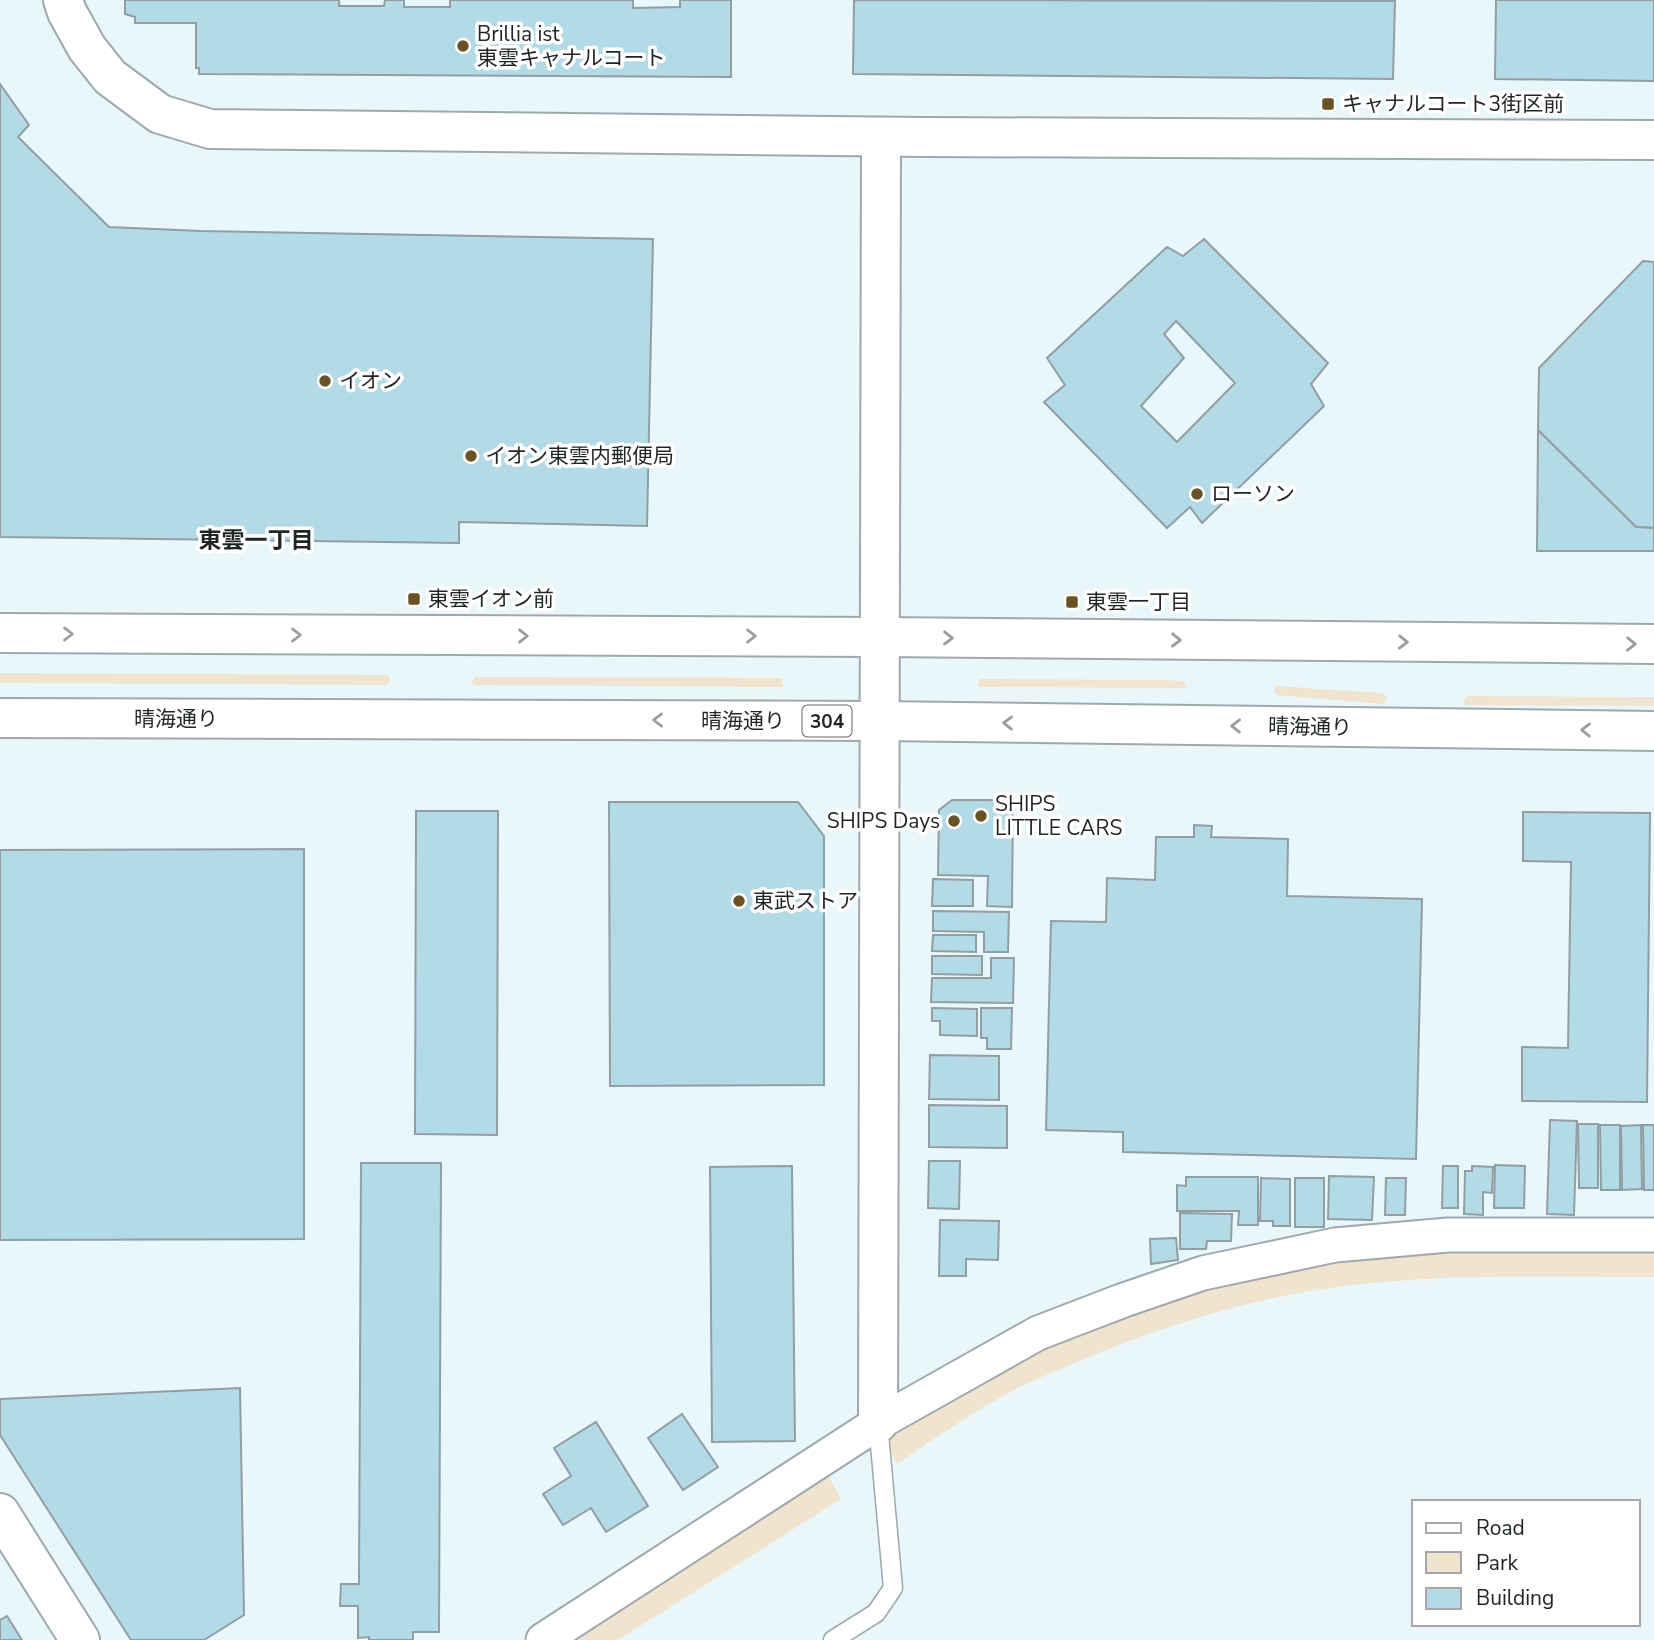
<svg xmlns="http://www.w3.org/2000/svg" width="1654" height="1640" viewBox="0 0 1654 1640" font-family="'Nunito Sans','Noto Sans JP',sans-serif">
  <style>
    .green { fill: #f0e4ce }
    .building { fill: #b2dbe7; stroke: #929ea1; stroke-width: 2; fill-rule: evenodd }
    .lines { fill: none; stroke-linecap: round; stroke-linejoin: round }
    .lane-casing { stroke: #9da9ad; stroke-width: 21 }
    .street-casing { stroke: #9da9ad; stroke-width: 37 }
    .secondary-casing { stroke: #9da9ad; stroke-width: 42 }
    .primary-casing { stroke: #9da9ad; stroke-width: 42 }
    .lane { stroke: #fff; stroke-width: 18 }
    .street { stroke: #fff; stroke-width: 33 }
    .secondary { stroke: #fff; stroke-width: 38 }
    .primary { stroke: #fff; stroke-width: 38 }
    .oneway { stroke: #9a9c9d }
    .poi-dot { fill: #6a5222; stroke: #fff; stroke-width: 2.5 }
    .labels { text-anchor: middle; stroke-width: 7; stroke-linejoin: round; paint-order: stroke }
    .shield { fill: #fff; stroke: #626666; stroke-width: 2 }
    .shield-label { font-size: 19px; font-weight: bold; fill: #1f2425 }
    .poi-label { font-size: 21px; fill: #1f2425; stroke: #fff; text-anchor: start }
    .street-label { font-size: 21px; fill: #1f2425; stroke: #fff }
    .neighbourhood-label { font-size: 23px; font-weight: bold; fill: #1f2425; stroke: #fff }
  </style>
  <rect width="100%" height="100%" fill="#e9f6fa"/>
  <g class="green">
    <path d="M 0,673 L 388,675 L 391,681 L 386,685 L 0,683 Z"/>
    <path d="M 475,677 L 782,678 L 783,687 L 475,685 L 471,682 Z"/>
    <path d="M 979,679 L 1164,680 L 1182,681 L 1187,685 L 1185,688 L 1180,688 L 978,687 Z"/>
    <path d="M 1275,686 L 1383,693 L 1387,698 L 1383,704 L 1277,695 L 1275,693 Z"/>
    <path d="M 1467,696 L 1654,697 L 1654,706 L 1466,705 L 1463,701 Z"/>
    <path d="M 1654,1248 L 1654,1277 C 1540,1277 1423,1272 1310,1291 C 1229,1305 1152,1330 1077,1362 C 1057,1371 1037,1378 1018,1388 C 976,1410 936,1437 897,1464 L 882,1435 L 1041,1343 L 1196,1286 L 1392,1251 Z"/>
    <path d="M 829,1477 L 841,1499 L 618,1640 L 571,1640 Z"/>
  </g>
  <g class="building">
    <path d="M 125,0 L 339,0 L 339,6 L 384,6 L 385,0 L 404,0 L 404,7 L 450,7 L 450,0 L 633,0 L 633,8 L 680,7 L 680,0 L 731,0 L 731,77 L 199,74 L 199,68 L 196,68 L 196,23 L 135,23 L 135,17 L 125,14 Z"/>
    <path d="M 854,0 L 1395,1 L 1393,79 L 853,74 Z"/>
    <path d="M 1496,0 L 1654,0 L 1654,81 L 1495,79 Z"/>
    <path d="M 0,84 L 29,125 L 18,137 L 109,227 L 201,231 L 653,239 L 647,526 L 459,522 L 459,543 L 0,537 Z"/>
    <path d="M 1204,239 L 1328,363 L 1311,384 L 1324,406 L 1202,523 L 1190,507 L 1167,528 L 1044,402 L 1065,385 L 1047,358 L 1167,247 L 1183,256 ZM 1176,321 L 1235,383 L 1177,442 L 1141,406 L 1184,358 L 1164,334 Z"/>
    <path d="M 1643,261 L 1654,262 L 1654,528 L 1636,527 L 1538,430 L 1539,368 Z"/>
    <path d="M 1538,430 L 1636,527 L 1654,528 L 1654,551 L 1537,551 Z"/>
    <path d="M 952,800 L 1013,800 L 1012,907 L 987,906 L 988,876 L 938,875 L 939,810 Z"/>
    <path d="M 609,802 L 798,802 L 824,836 L 824,1085 L 610,1086 Z"/>
    <path d="M 416,811 L 498,811 L 497,1135 L 415,1134 Z"/>
    <path d="M 1523,812 L 1650,813 L 1647,1102 L 1522,1101 L 1522,1047 L 1568,1048 L 1571,862 L 1523,861 Z"/>
    <path d="M 1194,825 L 1212,826 L 1211,837 L 1288,839 L 1287,896 L 1422,899 L 1416,1159 L 1123,1152 L 1123,1132 L 1046,1130 L 1051,921 L 1106,922 L 1107,878 L 1155,880 L 1156,837 L 1194,837 Z"/>
    <path d="M 304,849 L 304,1239 L 0,1240 L 0,850 Z"/>
    <path d="M 933,879 L 973,880 L 973,906 L 932,906 Z"/>
    <path d="M 933,911 L 1009,912 L 1008,952 L 984,952 L 984,932 L 933,931 Z"/>
    <path d="M 933,935 L 976,935 L 976,952 L 932,951 Z"/>
    <path d="M 932,956 L 982,956 L 982,975 L 932,974 Z"/>
    <path d="M 991,958 L 1014,958 L 1013,1003 L 931,1002 L 932,978 L 991,978 Z"/>
    <path d="M 932,1008 L 977,1009 L 977,1036 L 940,1035 L 940,1021 L 932,1021 Z"/>
    <path d="M 981,1008 L 1012,1008 L 1011,1049 L 987,1049 L 987,1038 L 981,1038 Z"/>
    <path d="M 930,1055 L 999,1056 L 999,1100 L 929,1099 Z"/>
    <path d="M 929,1105 L 1007,1106 L 1007,1148 L 929,1147 Z"/>
    <path d="M 1550,1120 L 1577,1121 L 1574,1215 L 1547,1214 Z"/>
    <path d="M 1578,1124 L 1598,1124 L 1598,1188 L 1579,1188 Z"/>
    <path d="M 1600,1125 L 1620,1125 L 1620,1190 L 1601,1190 Z"/>
    <path d="M 1641,1125 L 1642,1189 L 1622,1190 L 1621,1126 Z"/>
    <path d="M 1643,1125 L 1654,1125 L 1654,1190 L 1644,1190 Z"/>
    <path d="M 929,1161 L 960,1161 L 959,1209 L 928,1208 Z"/>
    <path d="M 361,1163 L 441,1163 L 439,1632 L 413,1632 L 413,1640 L 369,1640 L 369,1637 L 358,1638 L 358,1606 L 340,1606 L 341,1584 L 359,1584 Z"/>
    <path d="M 1495,1165 L 1525,1166 L 1524,1208 L 1494,1208 Z"/>
    <path d="M 792,1166 L 795,1441 L 712,1442 L 710,1167 Z"/>
    <path d="M 1443,1166 L 1458,1166 L 1458,1208 L 1442,1208 Z"/>
    <path d="M 1472,1166 L 1493,1167 L 1492,1193 L 1483,1192 L 1483,1215 L 1464,1214 L 1465,1171 L 1472,1171 Z"/>
    <path d="M 1329,1176 L 1374,1177 L 1372,1220 L 1328,1219 Z"/>
    <path d="M 1186,1177 L 1258,1177 L 1258,1225 L 1238,1225 L 1239,1211 L 1177,1211 L 1177,1185 L 1186,1186 Z"/>
    <path d="M 1261,1178 L 1290,1179 L 1290,1226 L 1273,1226 L 1273,1221 L 1260,1221 Z"/>
    <rect x="1295" y="1178" width="29" height="49"/>
    <path d="M 1386,1178 L 1406,1178 L 1405,1215 L 1385,1215 Z"/>
    <path d="M 1180,1213 L 1232,1214 L 1231,1241 L 1207,1241 L 1206,1249 L 1180,1249 Z"/>
    <path d="M 940,1220 L 999,1221 L 998,1260 L 966,1259 L 966,1276 L 939,1276 Z"/>
    <path d="M 1176,1238 L 1178,1260 L 1151,1264 L 1150,1239 Z"/>
    <path d="M 240,1388 L 244,1615 L 204,1640 L 131,1640 L 0,1435 L 0,1399 Z"/>
    <path d="M 682,1414 L 718,1467 L 683,1490 L 648,1438 Z"/>
    <path d="M 596,1422 L 648,1506 L 606,1532 L 591,1508 L 563,1525 L 543,1494 L 571,1476 L 554,1448 Z"/>
    <path d="M 7,1616 L 22,1640 L 0,1640 L 0,1620 Z"/>
  </g>
  <g class="lines">
    <defs>
      <path id="lane" d="M 833,1640 L 876,1613 L 893,1588 L 878,1423"/>
      <path id="street" d="M 543,1640 L 878,1423 L 1038,1333 L 1124,1300 L 1203,1273 L 1335,1245 L 1448,1235 L 1654,1235"/>
      <g id="secondary">
        <path d="M 63,0 L 67,12 L 87,48 L 110,77 L 160,114 L 210,129 L 925,137 L 1654,140"/>
        <path d="M 878,1423 L 881,137"/>
        <path d="M 0,1513 L 80,1640"/>
      </g>
      <g id="primary">
        <path d="M 0,633 L 880,637 L 1654,644"/>
        <path d="M 0,718 L 880,721 L 1654,731"/>
      </g>
    </defs>
    <use href="#lane" class="lane-casing"/>
    <use href="#street" class="street-casing"/>
    <use href="#secondary" class="secondary-casing"/>
    <use href="#primary" class="primary-casing"/>
    <use href="#lane" class="lane"/>
    <use href="#street" class="street"/>
    <use href="#secondary" class="secondary"/>
    <use href="#primary" class="primary"/>
  </g>
  <defs><path id="oneway-chevron" d="M-2-3.5L2.5 0L-2 3.5" fill="none" stroke-width="1.6" stroke-linecap="round" stroke-linejoin="round" transform="scale(1.75)"/></defs>
  <g class="oneway">
    <use href="#oneway-chevron" transform="translate(68 634)"/>
    <use href="#oneway-chevron" transform="translate(296 635)"/>
    <use href="#oneway-chevron" transform="translate(523 636)"/>
    <use href="#oneway-chevron" transform="translate(751 636)"/>
    <use href="#oneway-chevron" transform="translate(948 638) rotate(1)"/>
    <use href="#oneway-chevron" transform="translate(1176 640) rotate(1)"/>
    <use href="#oneway-chevron" transform="translate(1403 642) rotate(1)"/>
    <use href="#oneway-chevron" transform="translate(1631 644) rotate(1)"/>
    <use href="#oneway-chevron" transform="translate(658 720) rotate(-180)"/>
    <use href="#oneway-chevron" transform="translate(1008 723) rotate(-179)"/>
    <use href="#oneway-chevron" transform="translate(1236 726) rotate(-179)"/>
    <use href="#oneway-chevron" transform="translate(1586 730) rotate(-179)"/>
  </g>
  <g class="poi-dot">
    <circle cx="463" cy="46" r="7"/>
    <rect x="1321" y="97" width="14" height="14" rx="3.5"/>
    <circle cx="325" cy="381" r="7"/>
    <circle cx="471" cy="456" r="7"/>
    <circle cx="1197" cy="494" r="7"/>
    <rect x="407" y="592" width="14" height="14" rx="3.5"/>
    <rect x="1065" y="595" width="14" height="14" rx="3.5"/>
    <circle cx="981" cy="816" r="7"/>
    <circle cx="954" cy="821" r="7"/>
    <circle cx="739" cy="901" r="7"/>
  </g>
  <g class="labels">
    <rect class="shield" x="802.5" y="705.5" width="49" height="31" rx="5"/>
    <g class="shield-label">
      <text x="827" y="728">304</text>
    </g>
    <g class="poi-label">
      <text x="477" y="41">Brillia ist<tspan x="477" dy="24">東雲キャナルコート</tspan></text>
      <text x="1342" y="111">キャナルコート3街区前</text>
      <text x="339" y="388">イオン</text>
      <text x="485" y="463">イオン東雲内郵便局</text>
      <text x="1211" y="501">ローソン</text>
      <text x="428" y="606">東雲イオン前</text>
      <text x="1086" y="609">東雲一丁目</text>
      <text x="995" y="811">SHIPS<tspan x="995" dy="24">LITTLE CARS</tspan></text>
      <text x="940" y="828" text-anchor="end">SHIPS Days</text>
      <text x="753" y="908">東武ストア</text>
    </g>
    <g class="street-label">
      <text x="176" y="726">晴海通り</text>
      <text x="743" y="728">晴海通り</text>
      <text transform="translate(1310 727) rotate(1)" y="7">晴海通り</text>
    </g>
    <g class="neighbourhood-label">
      <text x="256" y="548">東雲一丁目</text>
    </g>
  </g>
  <rect x="1412" y="1500" width="228" height="126" fill="#ffffff" stroke="#a5a7a8" stroke-width="2"/>
  <rect x="1426" y="1523" width="35" height="10" fill="#ffffff" stroke="#a5a7a8" stroke-width="2"/>
  <text x="1476" y="1535" font-size="21" fill="#1f2425">Road</text>
  <rect x="1426" y="1552" width="35" height="21" fill="#f0e4ce" stroke="#a5a7a8" stroke-width="2"/>
  <text x="1476" y="1570" font-size="21" fill="#1f2425">Park</text>
  <rect x="1426" y="1588" width="35" height="21" fill="#b2dbe7" stroke="#a5a7a8" stroke-width="2"/>
  <text x="1476" y="1605" font-size="21" fill="#1f2425">Building</text>
</svg>
